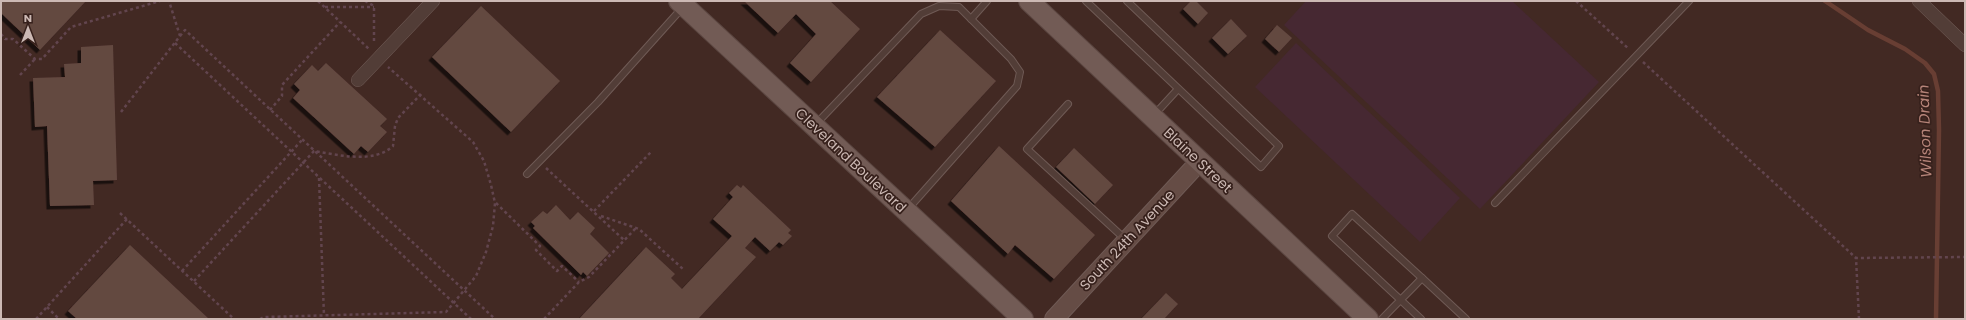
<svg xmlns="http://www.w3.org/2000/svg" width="1966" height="320" viewBox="0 0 1966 320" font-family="Poppins,sans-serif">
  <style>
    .green { fill: #462832 }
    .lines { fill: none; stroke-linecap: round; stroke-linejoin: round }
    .stream { stroke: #683e33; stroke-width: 4.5 }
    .building { fill: #644841; filter: url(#shadow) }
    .lane-casing { stroke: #6f5a55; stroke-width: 8 }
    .street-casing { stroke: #6f5a55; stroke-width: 14 }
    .secondary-casing { stroke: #6f5a55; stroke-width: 20 }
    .primary-casing { stroke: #5b4641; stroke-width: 22 }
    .path { stroke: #62454e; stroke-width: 2.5; stroke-dasharray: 3 3; stroke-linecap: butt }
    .lane { stroke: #523d37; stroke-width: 6 }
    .street { stroke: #523d37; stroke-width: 13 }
    .secondary { stroke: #654c45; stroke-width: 18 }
    .primary { stroke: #725b55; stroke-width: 20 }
    .labels { text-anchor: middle; stroke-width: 3.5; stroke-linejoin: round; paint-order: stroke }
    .street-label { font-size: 14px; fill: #ccb9b4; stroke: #37211c }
    .water-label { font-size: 15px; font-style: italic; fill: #b68479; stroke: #37211c }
  </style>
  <defs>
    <filter id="shadow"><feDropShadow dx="-3.5" dy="3.5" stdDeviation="0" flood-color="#0009"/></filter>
  </defs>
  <rect width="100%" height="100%" fill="#422923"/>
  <g class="green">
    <path d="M 1306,1 L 1512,1 L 1599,82 L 1480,209 L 1284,25 Z"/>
    <path d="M 1296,43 L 1460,198 L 1420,242 L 1255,87 Z"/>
  </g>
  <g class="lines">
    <path class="stream" d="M 1825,1 L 1868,30 L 1905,49 L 1925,63 L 1934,74 L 1938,91 L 1939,130 L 1936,319"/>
  </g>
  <g class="building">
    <path d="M 1,1 L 86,1 L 40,50 L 1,13 Z"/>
    <path d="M 744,1 L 830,1 L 860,29 L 811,82 L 790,63 L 816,34 L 796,14 L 778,33 Z"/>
    <path d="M 1191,1 L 1196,1 L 1208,13 L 1198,24 L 1183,9 Z"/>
    <path d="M 481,6 L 560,81 L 511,132 L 432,57 Z"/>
    <path d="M 1231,19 L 1247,36 L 1228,54 L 1212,38 Z"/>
    <path d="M 1277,25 L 1292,38 L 1279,52 L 1265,39 Z"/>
    <path d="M 940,30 L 996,81 L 935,147 L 877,97 Z"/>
    <path d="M 113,45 L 117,180 L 93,181 L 94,205 L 50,206 L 47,126 L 35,127 L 33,78 L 65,77 L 64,64 L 81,63 L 81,47 Z"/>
    <path d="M 326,63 L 387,119 L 380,126 L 387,132 L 368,152 L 361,146 L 354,154 L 293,98 L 300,90 L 294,84 L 312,65 L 318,71 Z"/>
    <path d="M 999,146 L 1095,235 L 1054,279 L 1015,245 L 1008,254 L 951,201 Z"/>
    <path d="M 1074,148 L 1113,185 L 1095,204 L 1056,167 Z"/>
    <path d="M 737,185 L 741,188 L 743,185 L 791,230 L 788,233 L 792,236 L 783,245 L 779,242 L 770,251 L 755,237 L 745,248 L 756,257 L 698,319 L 579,319 L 646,247 L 675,274 L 671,278 L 682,289 L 732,236 L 713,219 L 733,197 L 729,193 Z"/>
    <path d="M 556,205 L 570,220 L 578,212 L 595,228 L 590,234 L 609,253 L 587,276 L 583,272 L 581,275 L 533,228 L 535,226 L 531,222 L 543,211 L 547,214 Z"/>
    <path d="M 130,245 L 209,319 L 77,319 L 68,311 Z"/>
    <path d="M 1166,293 L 1178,304 L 1164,319 L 1141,319 Z"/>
  </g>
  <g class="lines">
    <defs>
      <g id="lane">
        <path d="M 1086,1 L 1261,167 L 1279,146 L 1127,1"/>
        <path d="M 971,19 L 987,1"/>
        <path d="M 1068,104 L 1027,149 L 1125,239"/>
        <path d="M 1155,114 L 1178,89"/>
        <path d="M 816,124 L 921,14 L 939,6 L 959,7 L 1011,59 L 1020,72 L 1017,86 L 908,209"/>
        <path d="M 527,174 L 598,102 L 683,7"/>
        <path d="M 1495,203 L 1689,1"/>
        <path d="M 1422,278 L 1466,319"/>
        <path d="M 1382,319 C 1395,305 1409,292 1422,278 L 1352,214 L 1332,236 L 1421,319"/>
      </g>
      <g id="street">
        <path d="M 1919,1 L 1965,45"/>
        <path d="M 358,80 L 433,1"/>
      </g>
      <path id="secondary" d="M 1054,319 L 1200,161"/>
      <g id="primary">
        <path d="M 679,1 L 1023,319"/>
        <path d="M 1029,1 L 1368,319"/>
      </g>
    </defs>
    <use href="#lane" class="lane-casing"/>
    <use href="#street" class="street-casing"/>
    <use href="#secondary" class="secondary-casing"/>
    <use href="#primary" class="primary-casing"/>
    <g class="path">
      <path d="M 318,1 L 369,49"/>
      <path d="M 365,1 L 374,6"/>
      <path d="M 1576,1 L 1629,49"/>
      <path d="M 325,7 L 374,7"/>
      <path d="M 1,34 L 5,39 L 13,39 L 35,59 L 42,59 L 71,27 L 160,1"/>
      <path d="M 180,36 L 185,30 L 495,319"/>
      <path d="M 374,41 L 374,7"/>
      <path d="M 175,43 L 471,319"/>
      <path d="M 1643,62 L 1856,258"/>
      <path d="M 20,75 L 35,59"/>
      <path d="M 270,110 L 282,96 L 282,85 L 340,22"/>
      <path d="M 121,112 L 180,36 L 169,1"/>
      <path d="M 546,168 L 624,240"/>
      <path d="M 319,178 L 324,316"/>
      <path d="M 496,203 L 540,246 L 536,250 L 557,271 L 562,266 L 579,282"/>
      <path d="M 594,211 L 651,152"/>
      <path d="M 120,213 L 234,319"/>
      <path d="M 601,216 L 639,229 L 683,269"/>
      <path d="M 182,271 L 302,140"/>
      <path d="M 194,281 L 314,151 C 339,155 373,164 393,146 L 395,126 L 398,118 L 421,94"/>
      <path d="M 47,307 L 59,319"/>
      <path d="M 36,319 L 127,219"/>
      <path d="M 260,319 L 264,317 L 446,312 L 476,276 L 486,252 L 493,226 L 495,203 L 491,185 L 484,161 L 473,142 L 388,67"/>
      <path d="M 544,319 L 579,282 L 589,277 L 636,228"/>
      <path d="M 1859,319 L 1856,258 L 1965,257"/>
    </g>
    <use href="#lane" class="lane"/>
    <use href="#street" class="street"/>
    <use href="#secondary" class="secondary"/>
    <use href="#primary" class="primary"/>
  </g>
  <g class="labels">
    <g class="street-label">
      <text transform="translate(851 160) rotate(43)" y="5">Cleveland Boulevard</text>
      <text transform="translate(1198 160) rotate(43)" y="5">Blaine Street</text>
      <text transform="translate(1127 240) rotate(-47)" y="5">South 24th Avenue</text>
    </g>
    <g class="water-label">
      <text transform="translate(1925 131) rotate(-92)" y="5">Wilson Drain</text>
    </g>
  </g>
  <rect width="1966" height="320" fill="none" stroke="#ccb9b4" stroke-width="4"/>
  <g transform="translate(28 28)" stroke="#37211c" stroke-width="3" paint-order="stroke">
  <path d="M0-3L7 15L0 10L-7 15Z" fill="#ccb9b4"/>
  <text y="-6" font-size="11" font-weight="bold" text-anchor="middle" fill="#ccb9b4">N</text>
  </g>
</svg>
